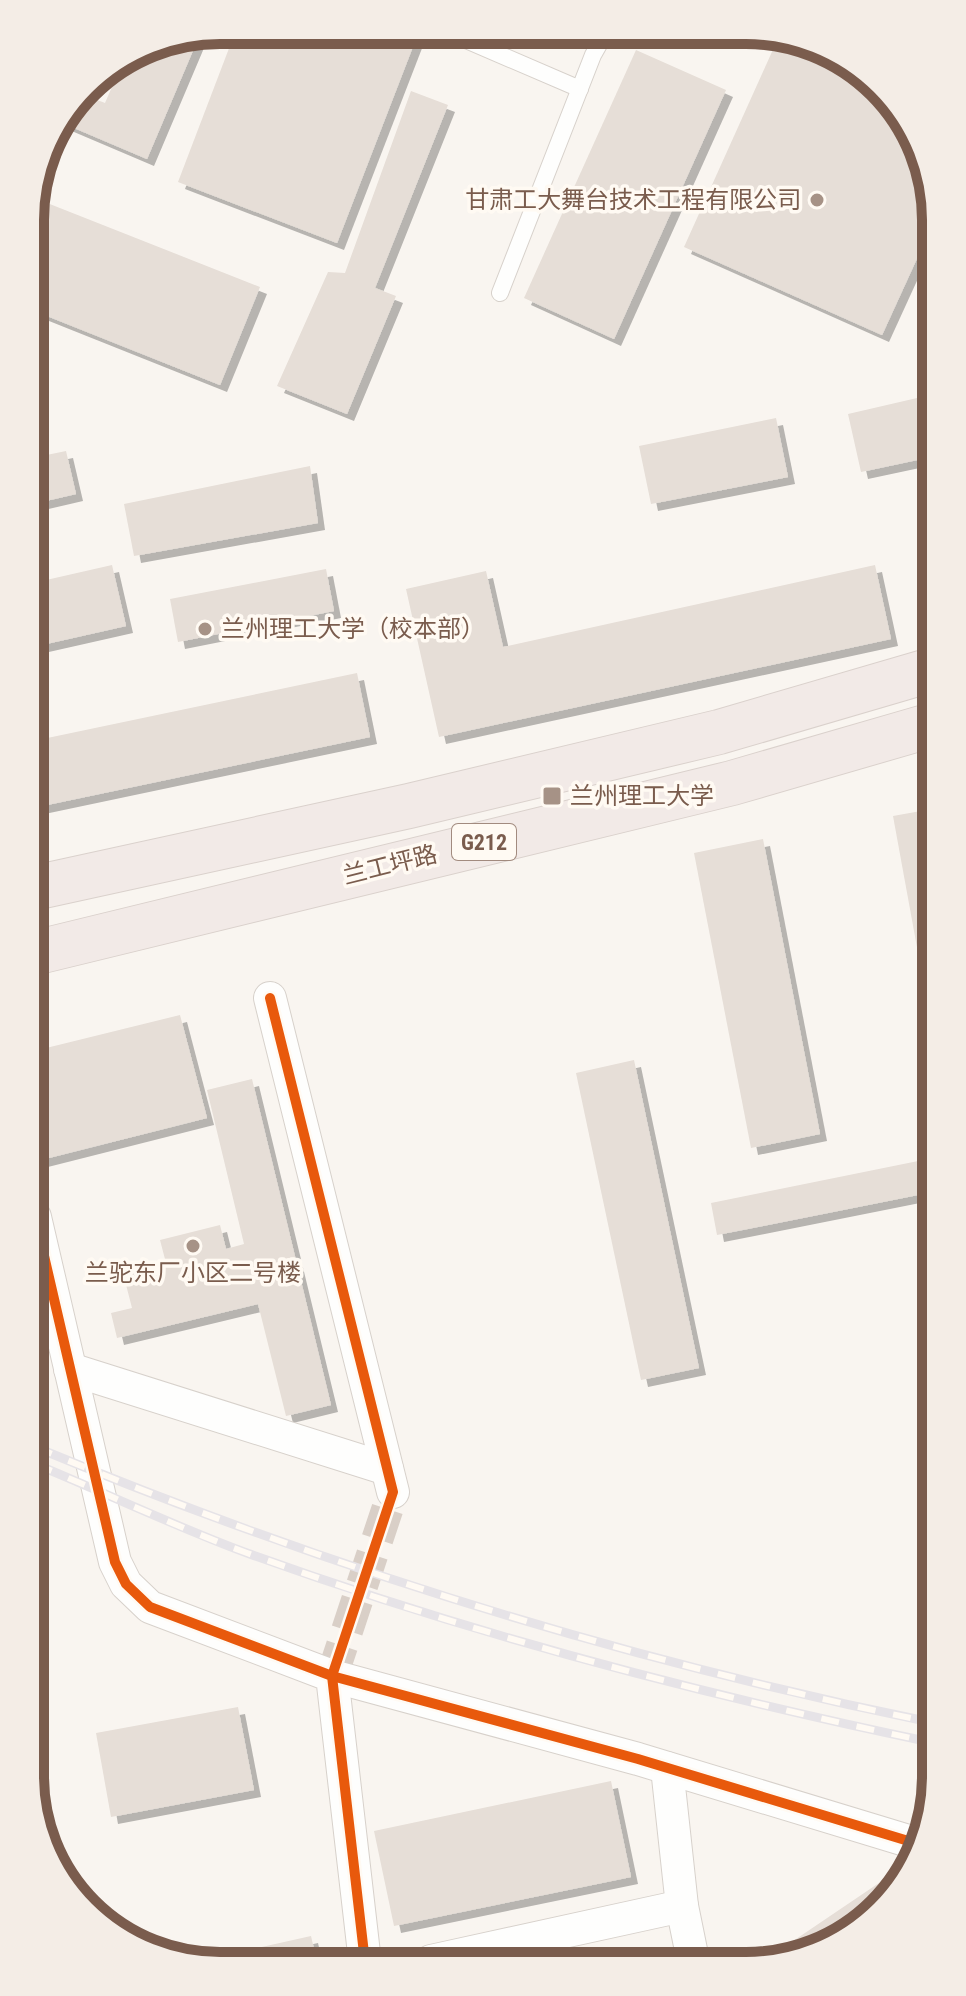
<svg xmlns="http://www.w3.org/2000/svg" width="966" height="1996" viewBox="0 0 966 1996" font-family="'Roboto Condensed','Noto Sans SC',sans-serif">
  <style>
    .building { fill: #e6ded7; filter: url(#shadow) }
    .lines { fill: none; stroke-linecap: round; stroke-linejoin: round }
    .street-tunnel { stroke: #d9cfc7; stroke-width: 32; stroke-dasharray: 32 16; stroke-linecap: butt }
    .lane-casing { stroke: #d7d1cb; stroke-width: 18 }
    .street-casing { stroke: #d7d1cb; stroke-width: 34 }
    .highway-casing { stroke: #dad1cc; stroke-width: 46 }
    .lane { stroke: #fefefd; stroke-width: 16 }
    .street { stroke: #fefefd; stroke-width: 32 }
    .highway { stroke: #f2eae7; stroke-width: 44 }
    .rail-casing { stroke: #e6e3e7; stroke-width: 9 }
    .rail { stroke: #fffaf3; stroke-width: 6; stroke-dasharray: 18; stroke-linecap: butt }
    .cycleway-casing { stroke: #fffaf3; stroke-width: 15 }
    .cycleway { stroke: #e8590c; stroke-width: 10 }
    .poi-dot { fill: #a69286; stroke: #fffaf3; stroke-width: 3 }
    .labels { text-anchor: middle; stroke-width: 7; stroke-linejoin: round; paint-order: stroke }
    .shield { fill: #fffaf3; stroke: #a28b7f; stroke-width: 2 }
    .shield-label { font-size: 22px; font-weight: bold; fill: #7a5c4d }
    .poi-label { font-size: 24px; fill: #7a5c4d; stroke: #fffaf3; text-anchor: start }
    .street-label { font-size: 24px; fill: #7a5c4d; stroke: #fffaf3 }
    .rim { fill: none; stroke: #7a5c4d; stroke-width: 10 }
  </style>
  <defs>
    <filter id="shadow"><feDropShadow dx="7" dy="7" stdDeviation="0" flood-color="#0004"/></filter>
  </defs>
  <rect width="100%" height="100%" fill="#f9f5f0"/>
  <g class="building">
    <path d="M 236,30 L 419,31 L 337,243 L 178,182 Z"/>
    <path d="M 200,34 L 147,159 L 60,122 L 82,94 L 105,103 L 124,59 L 147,44 Z"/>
    <path d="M 780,34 L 872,77 L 929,170 L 930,230 L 882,335 L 684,247 Z"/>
    <path d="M 636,50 L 726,90 L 614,339 L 524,298 Z"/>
    <path d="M 411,91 L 448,105 L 375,288 L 396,296 L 347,414 L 277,386 L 328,272 L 345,273 Z"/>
    <path d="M 32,197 L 260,287 L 220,385 L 32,310 Z"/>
    <path d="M 930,395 L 931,493 L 922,459 L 861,472 L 848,414 Z"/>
    <path d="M 776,418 L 788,477 L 651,504 L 639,446 Z"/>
    <path d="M 66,451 L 76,494 L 33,504 L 32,458 Z"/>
    <path d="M 310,466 L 318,523 L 134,556 L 124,504 Z"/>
    <path d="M 112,565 L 126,626 L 33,647 L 33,583 Z"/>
    <path d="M 875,565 L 891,639 L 439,737 L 406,589 L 486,571 L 503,647 Z"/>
    <path d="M 326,569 L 334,611 L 178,642 L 170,599 Z"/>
    <path d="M 357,673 L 370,737 L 33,808 L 33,741 Z"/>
    <path d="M 932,809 L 933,1024 L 931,1024 L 893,816 Z"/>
    <path d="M 763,839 L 820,1134 L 751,1148 L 694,853 Z"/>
    <path d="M 180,1015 L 207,1118 L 37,1161 L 34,1051 Z"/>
    <path d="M 634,1060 L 699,1368 L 641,1380 L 576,1073 Z"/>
    <path d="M 252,1079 L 331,1405 L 286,1416 L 258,1304 L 117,1338 L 111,1313 L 132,1308 L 123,1273 L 166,1263 L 160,1240 L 220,1225 L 226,1249 L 244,1244 L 207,1090 Z"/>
    <path d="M 933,1158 L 933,1192 L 717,1235 L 711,1203 Z"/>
    <path d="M 238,1707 L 254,1790 L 111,1817 L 96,1733 Z"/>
    <path d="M 611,1781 L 631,1877 L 394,1926 L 374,1831 Z"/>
    <path d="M 907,1864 L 897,1892 L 796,1959 L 765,1960 Z"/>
    <path d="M 311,1936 L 317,1962 L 198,1962 L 198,1961 Z"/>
  </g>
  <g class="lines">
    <path class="street-tunnel" d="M 332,1676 L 393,1492"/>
    <defs>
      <g id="lane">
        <path d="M 445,31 L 580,89"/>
        <path d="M 500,293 L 593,55 L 606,32"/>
      </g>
      <g id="street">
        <path d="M 270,998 L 393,1492"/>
        <path d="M 35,1217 L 115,1562 L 126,1584 L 150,1607 L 332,1676 L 365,1962"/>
        <path d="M 70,1369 L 387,1469"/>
        <path d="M 332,1676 L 638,1759 L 915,1843"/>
        <path d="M 667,1768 L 682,1906"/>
        <path d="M 431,1961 L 682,1906 L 693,1960"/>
      </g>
      <g id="highway">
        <path d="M 34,888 L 409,806 L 719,732 L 931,670"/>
        <path d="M 34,953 L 732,783 L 932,725"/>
      </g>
    </defs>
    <use href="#lane" class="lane-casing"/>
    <use href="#street" class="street-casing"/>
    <use href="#highway" class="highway-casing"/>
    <use href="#lane" class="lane"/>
    <use href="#street" class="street"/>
    <use href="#highway" class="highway"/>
    <defs>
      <g id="rail">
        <path d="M 35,1447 C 325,1567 628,1661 935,1723"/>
        <path d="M 35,1464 C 106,1493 176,1527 247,1553 C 471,1634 703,1695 935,1743"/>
      </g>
    </defs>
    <use href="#rail" class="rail-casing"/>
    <use href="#rail" class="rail"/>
    <defs>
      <g id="cycleway">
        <path d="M 270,998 L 393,1492 L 332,1676 L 638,1759 L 915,1843"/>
        <path d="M 35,1217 L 115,1562 L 126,1584 L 150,1607 L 332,1676 L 365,1962"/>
      </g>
    </defs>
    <use href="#cycleway" class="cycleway-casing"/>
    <use href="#cycleway" class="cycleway"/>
  </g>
  <g class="poi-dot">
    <circle cx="817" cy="200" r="8"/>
    <circle cx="205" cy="629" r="8"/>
    <rect x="542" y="786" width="20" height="20" rx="4"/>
    <circle cx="193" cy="1246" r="8"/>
  </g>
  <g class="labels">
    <rect class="shield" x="452" y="824" width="64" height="36" rx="6"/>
    <g class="shield-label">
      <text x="484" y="850">G212</text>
    </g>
    <g class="poi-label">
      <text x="801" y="208" text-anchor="end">甘肃工大舞台技术工程有限公司</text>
      <text x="221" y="637">兰州理工大学（校本部）</text>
      <text x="570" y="804">兰州理工大学</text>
      <text x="193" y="1281" text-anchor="middle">兰驼东厂小区二号楼</text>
    </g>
    <g class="street-label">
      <text transform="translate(390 865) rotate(-14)" y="8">兰工坪路</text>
    </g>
  </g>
  <path d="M0 0H966V1996H0ZM220 44H746A176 176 0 0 1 922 220V1776A176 176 0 0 1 746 1952H220A176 176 0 0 1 44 1776V220A176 176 0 0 1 220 44Z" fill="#f4ede6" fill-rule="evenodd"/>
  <path class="rim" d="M220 44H746A176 176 0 0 1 922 220V1776A176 176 0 0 1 746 1952H220A176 176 0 0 1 44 1776V220A176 176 0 0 1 220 44Z"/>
</svg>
